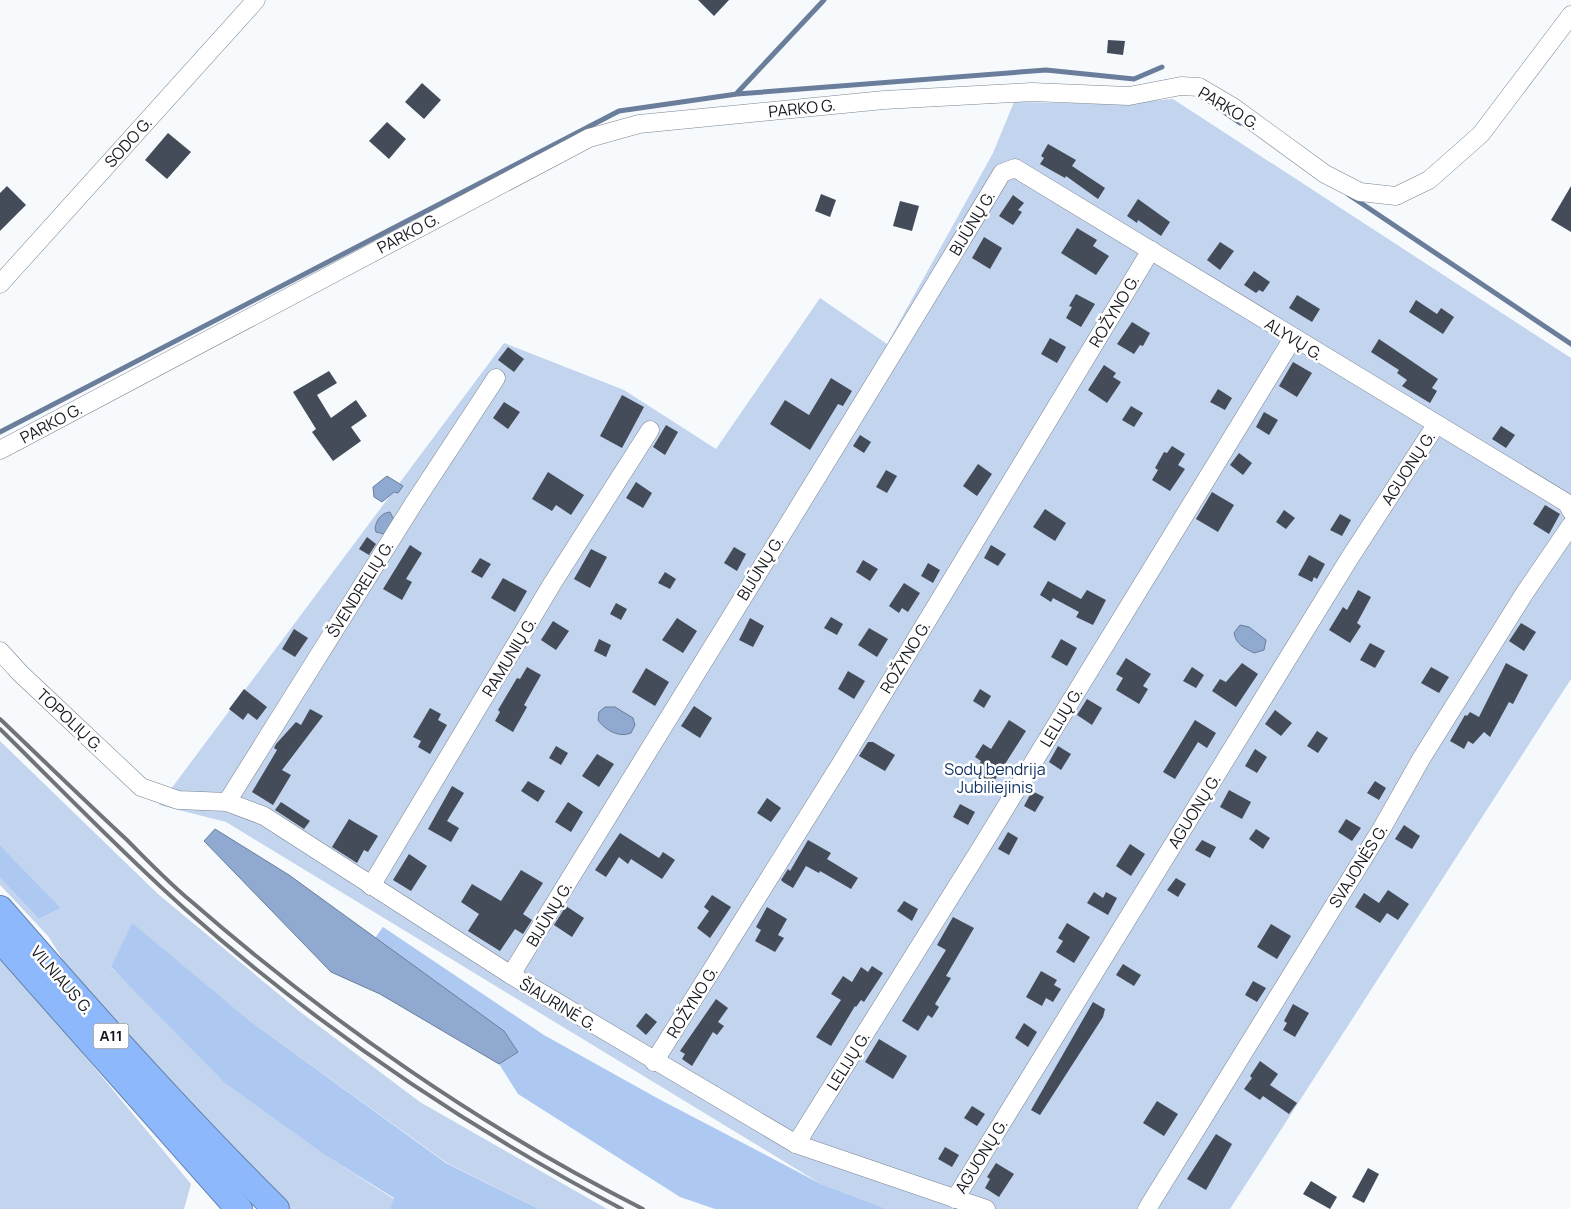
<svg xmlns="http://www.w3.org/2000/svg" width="1571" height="1209" viewBox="0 0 1571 1209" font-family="Manrope,sans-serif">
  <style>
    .green { fill: #c3d4ee }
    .forest { fill: #aec9f1 }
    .water { fill: #8fa9d0; stroke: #6a7e9b }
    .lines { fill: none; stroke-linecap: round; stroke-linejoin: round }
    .stream { stroke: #6a7e9b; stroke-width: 5 }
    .building { fill: #434c58 }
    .minor-casing { stroke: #7a8492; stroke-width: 19 }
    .highway-casing { stroke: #6381ae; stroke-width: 28 }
    .minor { stroke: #fff; stroke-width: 18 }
    .highway { stroke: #8db9fc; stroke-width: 26 }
    .rail { stroke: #707378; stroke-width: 4 }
    .labels { text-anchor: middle; stroke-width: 5; stroke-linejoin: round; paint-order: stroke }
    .shield { fill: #fff; stroke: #5b5d62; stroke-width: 1 }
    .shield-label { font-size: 15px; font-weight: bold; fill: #15181e }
    .street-label { font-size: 16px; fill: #15181e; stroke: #fff }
    .park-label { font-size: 16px; fill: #0e2e5f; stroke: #fff }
  </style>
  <rect width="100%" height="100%" fill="#f7fafd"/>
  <g class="green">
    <path d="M 1173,99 L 1571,358 L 1571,679 L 1230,1209 L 887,1209 L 821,1184 L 226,822 L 159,805 L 504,343 L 624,390 L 716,449 L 820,298 L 887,344 L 993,153 L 1014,102 L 1114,104 Z"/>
    <path d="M 0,741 L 158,894 L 299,1011 L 420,1102 L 607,1209 L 539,1209 L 447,1163 L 250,1021 L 132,924 L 111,968 L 328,1157 L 394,1199 L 390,1209 L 285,1209 L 80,987 L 48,936 L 0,885 L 0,878 L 39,919 L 61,908 L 0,845 Z"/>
    <path d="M 0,954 L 191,1184 L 184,1209 L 0,1209 Z"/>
  </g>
  <g class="forest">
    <path d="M 0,845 L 61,908 L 39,919 L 0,878 Z"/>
    <path d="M 132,923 L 250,1021 L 446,1163 L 539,1209 L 390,1209 L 394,1198 L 328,1157 L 224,1082 L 111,967 Z"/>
    <path d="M 383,927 L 544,1035 L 657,1098 L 821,1184 L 887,1209 L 715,1209 L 680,1197 L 518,1094 L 499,1064 L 517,1052 L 375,938 Z"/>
  </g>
  <g class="water">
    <path d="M 387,476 L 403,486 L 398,493 L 394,492 L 382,502 L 374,497 L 373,487 Z"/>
    <path d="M 390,512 L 394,520 L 384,534 L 376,532 L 375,529 C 376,520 381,513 390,512 Z"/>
    <path d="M 1240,625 L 1249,627 L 1266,640 L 1264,650 L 1254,653 C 1244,648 1236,644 1234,633 Z"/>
    <path d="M 605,707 L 615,707 L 633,718 L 635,725 L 631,733 C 619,738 605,730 598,720 L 599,712 Z"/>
    <path d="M 215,829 L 289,875 L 504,1031 L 518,1052 L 499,1064 L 380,994 L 331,972 L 204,841 Z"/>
  </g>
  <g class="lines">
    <g class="stream">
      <path d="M 737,93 L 824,0"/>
      <path d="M 1218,108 L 1240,123"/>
      <path d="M 1349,195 L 1571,344"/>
      <path d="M 0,432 L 619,111 L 737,94 L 1046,70 L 1134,79 L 1162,67"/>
    </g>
  </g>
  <g class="building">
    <path d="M 698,0 L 729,0 L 714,16 Z"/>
    <path d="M 1108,40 L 1125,41 L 1123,55 L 1107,53 Z"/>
    <path d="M 422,83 L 441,100 L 424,119 L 405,102 Z"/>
    <path d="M 387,122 L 406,139 L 389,159 L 369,141 Z"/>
    <path d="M 168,133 L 191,152 L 167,179 L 145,160 Z"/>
    <path d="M 1048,144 L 1076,160 L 1072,166 L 1105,188 L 1098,199 L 1066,176 L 1065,178 L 1040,164 L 1044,158 L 1041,156 Z"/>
    <path d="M 7,186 L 26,205 L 0,231 L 0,193 Z"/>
    <path d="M 1571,186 L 1571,232 L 1551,220 Z"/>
    <path d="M 821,194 L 836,200 L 830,217 L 815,211 Z"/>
    <path d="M 1013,195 L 1024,203 L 1018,210 L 1022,212 L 1013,225 L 999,216 Z"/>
    <path d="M 1138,199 L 1170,222 L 1161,236 L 1138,220 L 1137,223 L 1127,216 Z"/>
    <path d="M 900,201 L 919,206 L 912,231 L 893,226 Z"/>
    <path d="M 1077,228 L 1097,240 L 1093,246 L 1109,256 L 1096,275 L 1061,253 Z"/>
    <path d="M 984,237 L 1002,248 L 990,269 L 972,258 Z"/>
    <path d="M 1220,242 L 1234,251 L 1220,270 L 1207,260 Z"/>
    <path d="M 1254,271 L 1270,282 L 1263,292 L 1259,290 L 1256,293 L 1244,285 Z"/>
    <path d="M 1076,294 L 1095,304 L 1081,327 L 1066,318 L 1072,307 L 1069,306 Z"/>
    <path d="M 1297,295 L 1320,309 L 1312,322 L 1289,308 Z"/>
    <path d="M 1416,300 L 1437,314 L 1441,308 L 1454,317 L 1443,334 L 1409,312 Z"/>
    <path d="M 1132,322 L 1150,333 L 1143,346 L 1140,345 L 1134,354 L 1117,344 Z"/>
    <path d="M 1050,338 L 1066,347 L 1057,363 L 1041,354 Z"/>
    <path d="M 1379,339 L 1438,379 L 1432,388 L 1437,391 L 1430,403 L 1402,386 L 1407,380 L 1397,373 L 1399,370 L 1371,352 Z"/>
    <path d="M 508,347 L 524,359 L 514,372 L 498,360 Z"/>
    <path d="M 1293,362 L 1312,373 L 1297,397 L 1279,386 Z"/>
    <path d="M 1104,365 L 1116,373 L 1113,377 L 1121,382 L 1107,403 L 1088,390 Z"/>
    <path d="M 329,371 L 337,383 L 317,395 L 331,418 L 356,400 L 367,416 L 351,427 L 361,441 L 333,461 L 312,432 L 316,429 L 293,392 Z"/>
    <path d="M 831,378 L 852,391 L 843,406 L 838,404 L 810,450 L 770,424 L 785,400 L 809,415 Z"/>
    <path d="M 1218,389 L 1232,398 L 1225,410 L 1210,402 Z"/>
    <path d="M 622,395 L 644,407 L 622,448 L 600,436 Z"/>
    <path d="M 504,402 L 520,412 L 508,429 L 493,418 Z"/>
    <path d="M 1131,406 L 1143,413 L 1134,427 L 1122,420 Z"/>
    <path d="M 1264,412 L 1278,420 L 1269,435 L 1256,427 Z"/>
    <path d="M 666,425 L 678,432 L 665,455 L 653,447 Z"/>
    <path d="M 1501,426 L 1515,435 L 1506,448 L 1492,439 Z"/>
    <path d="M 860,435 L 871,442 L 864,453 L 853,446 Z"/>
    <path d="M 1172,446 L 1185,454 L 1178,465 L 1185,469 L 1170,491 L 1152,480 L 1158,470 L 1155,468 L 1164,452 L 1167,453 Z"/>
    <path d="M 1239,453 L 1252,463 L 1243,475 L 1230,465 Z"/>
    <path d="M 978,464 L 992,474 L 977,496 L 963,486 Z"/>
    <path d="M 886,470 L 897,476 L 887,493 L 876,487 Z"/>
    <path d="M 548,472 L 584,495 L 571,515 L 556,505 L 552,511 L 532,499 Z"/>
    <path d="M 636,482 L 652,493 L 643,508 L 626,498 Z"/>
    <path d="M 1212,492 L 1234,505 L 1218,532 L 1196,519 Z"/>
    <path d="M 1545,505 L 1560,514 L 1549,534 L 1533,524 Z"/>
    <path d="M 1045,509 L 1066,523 L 1055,541 L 1033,527 Z"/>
    <path d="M 1284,510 L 1295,518 L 1286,529 L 1276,522 Z"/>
    <path d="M 1340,514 L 1351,520 L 1342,536 L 1330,530 Z"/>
    <path d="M 367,537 L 376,544 L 369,555 L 359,549 Z"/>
    <path d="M 410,545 L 422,553 L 406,579 L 412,582 L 402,600 L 383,589 Z"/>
    <path d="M 991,545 L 1006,554 L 998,566 L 984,558 Z"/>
    <path d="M 734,547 L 746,554 L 737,571 L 724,563 Z"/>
    <path d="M 591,549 L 607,557 L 590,588 L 574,579 Z"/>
    <path d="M 1309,555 L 1325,564 L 1317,579 L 1314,577 L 1312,582 L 1298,575 Z"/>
    <path d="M 480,558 L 491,564 L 482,578 L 471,572 Z"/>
    <path d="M 863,560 L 878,569 L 870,581 L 856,572 Z"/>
    <path d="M 928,563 L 940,570 L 933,583 L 921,576 Z"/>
    <path d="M 665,572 L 676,579 L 670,589 L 658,583 Z"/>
    <path d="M 503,578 L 527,591 L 515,612 L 491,598 Z"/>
    <path d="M 1048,581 L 1081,599 L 1087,590 L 1106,600 L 1093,625 L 1076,617 L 1079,612 L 1053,598 L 1051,602 L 1040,595 Z"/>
    <path d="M 904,583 L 920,593 L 908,612 L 902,608 L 899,613 L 889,606 Z"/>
    <path d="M 1358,590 L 1371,597 L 1357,623 L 1361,626 L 1350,643 L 1329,630 L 1343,607 L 1347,610 Z"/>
    <path d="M 616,603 L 627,609 L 621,620 L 610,614 Z"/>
    <path d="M 831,617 L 843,624 L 837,635 L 824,628 Z"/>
    <path d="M 677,618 L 697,631 L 683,653 L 662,640 Z"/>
    <path d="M 750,618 L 764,626 L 753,647 L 739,640 Z"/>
    <path d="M 553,621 L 569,631 L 556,650 L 541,640 Z"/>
    <path d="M 1521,623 L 1536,632 L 1524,651 L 1509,641 Z"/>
    <path d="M 869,628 L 888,639 L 877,657 L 858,645 Z"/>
    <path d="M 294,629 L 308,638 L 295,657 L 282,649 Z"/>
    <path d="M 599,639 L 611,645 L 606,657 L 594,651 Z"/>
    <path d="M 1061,639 L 1077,648 L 1067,666 L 1051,657 Z"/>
    <path d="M 1370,643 L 1385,651 L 1375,668 L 1360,660 Z"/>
    <path d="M 1126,658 L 1151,674 L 1143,686 L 1148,689 L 1139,704 L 1116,690 L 1123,678 L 1116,674 Z"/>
    <path d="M 1242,663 L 1258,674 L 1236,707 L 1212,691 L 1220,679 L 1226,682 Z"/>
    <path d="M 1506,663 L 1528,675 L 1513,704 L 1509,702 L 1490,737 L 1484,732 L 1473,744 L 1468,741 L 1464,749 L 1450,741 L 1465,715 L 1467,716 L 1470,712 L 1479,717 Z"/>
    <path d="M 527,667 L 541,675 L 524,705 L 527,707 L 513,732 L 495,721 L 500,712 L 498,710 L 517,678 L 520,679 Z"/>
    <path d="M 1192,667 L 1204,675 L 1196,688 L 1183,681 Z"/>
    <path d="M 1431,667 L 1449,677 L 1439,693 L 1421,683 Z"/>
    <path d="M 646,668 L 669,682 L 655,706 L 632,692 Z"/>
    <path d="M 848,671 L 865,681 L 854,699 L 838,689 Z"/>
    <path d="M 244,689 L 267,707 L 257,720 L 248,713 L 243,720 L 229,709 Z"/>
    <path d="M 980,689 L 991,696 L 984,708 L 973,701 Z"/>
    <path d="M 1087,699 L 1102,708 L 1092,725 L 1077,715 Z"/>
    <path d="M 694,706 L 712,718 L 700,738 L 681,726 Z"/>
    <path d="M 430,708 L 441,714 L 438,720 L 447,725 L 430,754 L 418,747 L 421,741 L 413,737 Z"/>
    <path d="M 310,709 L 323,716 L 282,770 L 291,775 L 273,805 L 252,792 L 277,750 L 274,748 L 276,744 L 296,722 L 301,725 Z"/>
    <path d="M 1275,710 L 1292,723 L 1281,736 L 1265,724 Z"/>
    <path d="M 1009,720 L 1026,731 L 991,786 L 973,775 L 981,761 L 975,757 L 983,744 L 991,749 Z"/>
    <path d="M 1195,720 L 1216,733 L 1207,748 L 1198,742 L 1175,779 L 1163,772 Z"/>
    <path d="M 1317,731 L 1328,738 L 1318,753 L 1307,746 Z"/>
    <path d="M 868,742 L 873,742 L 895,755 L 885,771 L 859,756 Z"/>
    <path d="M 556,746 L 568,753 L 561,765 L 549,758 Z"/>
    <path d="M 1058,746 L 1071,754 L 1061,770 L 1049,762 Z"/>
    <path d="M 1255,749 L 1267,757 L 1257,773 L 1245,766 Z"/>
    <path d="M 597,754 L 614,764 L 599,787 L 582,776 Z"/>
    <path d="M 528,781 L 545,791 L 538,802 L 521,791 Z"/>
    <path d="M 1375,781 L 1386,788 L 1379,800 L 1367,793 Z"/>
    <path d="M 452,786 L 464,793 L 447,821 L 459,828 L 451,842 L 428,829 Z"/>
    <path d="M 1229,790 L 1251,802 L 1242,819 L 1220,807 Z"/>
    <path d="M 1032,791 L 1044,797 L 1035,812 L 1024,806 Z"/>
    <path d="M 767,798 L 781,808 L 771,822 L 757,813 Z"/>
    <path d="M 281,802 L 310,821 L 304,829 L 275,810 Z"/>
    <path d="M 568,802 L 583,812 L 571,832 L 555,822 Z"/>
    <path d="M 960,804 L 975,812 L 968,825 L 953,817 Z"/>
    <path d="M 349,819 L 378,836 L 368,852 L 364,850 L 357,863 L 332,847 Z"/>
    <path d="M 1346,819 L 1361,828 L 1352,841 L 1338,832 Z"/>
    <path d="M 1404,825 L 1420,836 L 1412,849 L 1395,839 Z"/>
    <path d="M 1256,829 L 1270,838 L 1263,849 L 1249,839 Z"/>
    <path d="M 1008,832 L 1018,838 L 1009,855 L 998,849 Z"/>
    <path d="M 620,833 L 659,858 L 663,852 L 675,860 L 662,879 L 631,859 L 628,864 L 619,857 L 606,877 L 595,870 Z"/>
    <path d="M 808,840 L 831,853 L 827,859 L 858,878 L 851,889 L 820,871 L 819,873 L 806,866 L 793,888 L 783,882 L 781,880 L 788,869 L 790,871 Z"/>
    <path d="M 1202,840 L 1216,847 L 1210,858 L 1195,850 Z"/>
    <path d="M 1130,844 L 1145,854 L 1131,876 L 1116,866 Z"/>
    <path d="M 409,854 L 427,866 L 411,891 L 393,880 Z"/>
    <path d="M 521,870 L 543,883 L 523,914 L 532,920 L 523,934 L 515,929 L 500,951 L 468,931 L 479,914 L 461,902 L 472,884 L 501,901 Z"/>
    <path d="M 1176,878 L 1186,884 L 1178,897 L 1167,890 Z"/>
    <path d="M 1388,890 L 1409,904 L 1398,920 L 1387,913 L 1380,923 L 1355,907 L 1364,893 L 1379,903 Z"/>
    <path d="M 1094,892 L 1103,898 L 1106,892 L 1117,898 L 1108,915 L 1087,903 Z"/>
    <path d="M 712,895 L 731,907 L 710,938 L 697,928 L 709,911 L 704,907 Z"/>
    <path d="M 904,901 L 918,909 L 912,921 L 897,911 Z"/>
    <path d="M 566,906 L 584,918 L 572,937 L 554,925 Z"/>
    <path d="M 767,907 L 787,919 L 778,935 L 784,938 L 775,952 L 755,941 L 761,930 L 756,927 Z"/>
    <path d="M 953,917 L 974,928 L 946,976 L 951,978 L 935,1004 L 939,1007 L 932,1018 L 928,1015 L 918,1031 L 902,1021 L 946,950 L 937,945 Z"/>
    <path d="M 1067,923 L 1090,937 L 1074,963 L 1056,952 L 1063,941 L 1058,938 Z"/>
    <path d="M 1271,924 L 1291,936 L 1277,959 L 1257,947 Z"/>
    <path d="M 1123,964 L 1141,975 L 1134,986 L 1116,975 Z"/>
    <path d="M 872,966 L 883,973 L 864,1002 L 861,1000 L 856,1007 L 855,1006 L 831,1046 L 816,1037 L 841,1000 L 831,994 L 843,976 L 852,982 L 861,967 L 868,972 Z"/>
    <path d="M 1041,971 L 1057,980 L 1054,985 L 1061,989 L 1053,1002 L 1046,998 L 1042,1006 L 1026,997 Z"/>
    <path d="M 1253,981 L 1266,988 L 1257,1002 L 1245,995 Z"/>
    <path d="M 716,999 L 728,1008 L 718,1022 L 724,1026 L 717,1035 L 713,1032 L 692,1066 L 682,1059 L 685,1054 L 680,1051 Z"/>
    <path d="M 1093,1002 L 1105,1009 L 1103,1017 L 1040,1115 L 1031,1110 Z"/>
    <path d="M 1293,1004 L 1309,1013 L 1295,1037 L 1283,1030 L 1287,1023 L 1284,1021 Z"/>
    <path d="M 646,1013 L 657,1022 L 646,1035 L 636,1026 Z"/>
    <path d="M 1024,1023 L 1037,1032 L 1028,1047 L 1015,1038 Z"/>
    <path d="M 879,1039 L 907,1056 L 893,1079 L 865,1062 Z"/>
    <path d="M 1260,1061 L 1278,1074 L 1270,1085 L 1297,1103 L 1289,1114 L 1263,1096 L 1260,1100 L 1244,1089 L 1252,1078 L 1250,1076 Z"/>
    <path d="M 1157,1101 L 1178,1114 L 1164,1136 L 1143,1123 Z"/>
    <path d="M 972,1106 L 985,1114 L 977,1126 L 964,1118 Z"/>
    <path d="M 1216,1134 L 1232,1144 L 1206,1190 L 1187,1179 Z"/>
    <path d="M 945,1147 L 959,1155 L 952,1167 L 938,1159 Z"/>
    <path d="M 996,1163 L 1014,1174 L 999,1197 L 985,1188 L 990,1179 L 987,1177 Z"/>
    <path d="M 1368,1168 L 1379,1174 L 1364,1203 L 1352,1197 Z"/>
    <path d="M 1311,1181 L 1337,1197 L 1330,1209 L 1303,1194 Z"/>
  </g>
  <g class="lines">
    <defs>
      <g id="minor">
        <path d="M 0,284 L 256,0"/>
        <path d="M 0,450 L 589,138 L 639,124 L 884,100 L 1032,92 L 1129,96 L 1181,86 L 1199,87 L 1233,107 L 1325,174 L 1360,192 L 1396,196 L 1429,180 L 1481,134 L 1571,15"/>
        <path d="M 0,651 L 20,673 L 141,787 L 178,800 L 227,802 L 264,816 L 511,975 L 796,1144 L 986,1209"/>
        <path d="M 227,802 L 414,503 L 496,378"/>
        <path d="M 371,886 L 552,584 L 650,430"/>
        <path d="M 511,975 C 674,707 841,442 1002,173 L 1015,168 L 1567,503 L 1571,511"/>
        <path d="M 654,1062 L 840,765 L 1151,250"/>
        <path d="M 796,1144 L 979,851 L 1293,338"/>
        <path d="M 955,1199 L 1349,559 L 1436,425"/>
        <path d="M 1147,1209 L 1382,828 L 1421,759 L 1524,594 L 1571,525"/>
      </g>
      <g id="highway">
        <path d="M 0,909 C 89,1012 179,1113 276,1209"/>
        <path d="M 0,939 L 239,1209"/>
      </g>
    </defs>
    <use href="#minor" class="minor-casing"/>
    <use href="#highway" class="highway-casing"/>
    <use href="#minor" class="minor"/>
    <use href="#highway" class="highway"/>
    <g class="rail">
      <path d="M 0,719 C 42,759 84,800 127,840 C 148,861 169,883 192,902 C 326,1019 484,1129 643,1209"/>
      <path d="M 0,729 C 61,789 121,852 185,909 C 317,1026 466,1127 622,1209"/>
    </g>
  </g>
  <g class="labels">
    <rect class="shield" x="93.5" y="1023.5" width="35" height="25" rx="4"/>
    <g class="shield-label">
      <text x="111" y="1041">A11</text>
    </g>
    <g class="street-label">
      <text transform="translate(802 108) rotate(-6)" y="6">PARKO G.</text>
      <text transform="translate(1229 108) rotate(31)" y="6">PARKO G.</text>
      <text transform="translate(128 142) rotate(-48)" y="6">SODO G.</text>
      <text transform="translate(972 223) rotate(-59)" y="6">BIJŪNŲ G.</text>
      <text transform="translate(408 233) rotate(-28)" y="6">PARKO G.</text>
      <text transform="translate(1114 311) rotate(-59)" y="6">ROŽYNO G.</text>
      <text transform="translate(1294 339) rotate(32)" y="6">ALYVŲ G.</text>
      <text transform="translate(51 423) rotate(-28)" y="6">PARKO G.</text>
      <text transform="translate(1408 468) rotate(-57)" y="6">AGUONŲ G.</text>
      <text transform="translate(760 568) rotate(-58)" y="6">BIJŪNŲ G.</text>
      <text transform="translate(360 589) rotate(-58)" y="6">ŠVENDRELIŲ G.</text>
      <text transform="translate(509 657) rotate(-59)" y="6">RAMUNIŲ G.</text>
      <text transform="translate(905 657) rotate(-59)" y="6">ROŽYNO G.</text>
      <text transform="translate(1061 717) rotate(-59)" y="6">LELIJŲ G.</text>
      <text transform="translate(70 720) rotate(43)" y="6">TOPOLIŲ G.</text>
      <text transform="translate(1194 811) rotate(-58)" y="6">AGUONŲ G.</text>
      <text transform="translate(1358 866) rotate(-58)" y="6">SVAJONĖS G.</text>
      <text transform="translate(549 914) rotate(-59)" y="6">BIJŪNŲ G.</text>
      <text transform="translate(62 980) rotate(49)" y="6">VILNIAUS G.</text>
      <text transform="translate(692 1002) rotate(-58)" y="6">ROŽYNO G.</text>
      <text transform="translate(558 1004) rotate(31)" y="6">ŠIAURINĖ G.</text>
      <text transform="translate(848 1061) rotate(-58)" y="6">LELIJŲ G.</text>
      <text transform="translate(981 1156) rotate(-58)" y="6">AGUONŲ G.</text>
    </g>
    <g class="park-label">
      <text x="995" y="775">Sodų bendrija<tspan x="995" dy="18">Jubiliejinis</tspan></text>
    </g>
  </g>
</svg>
